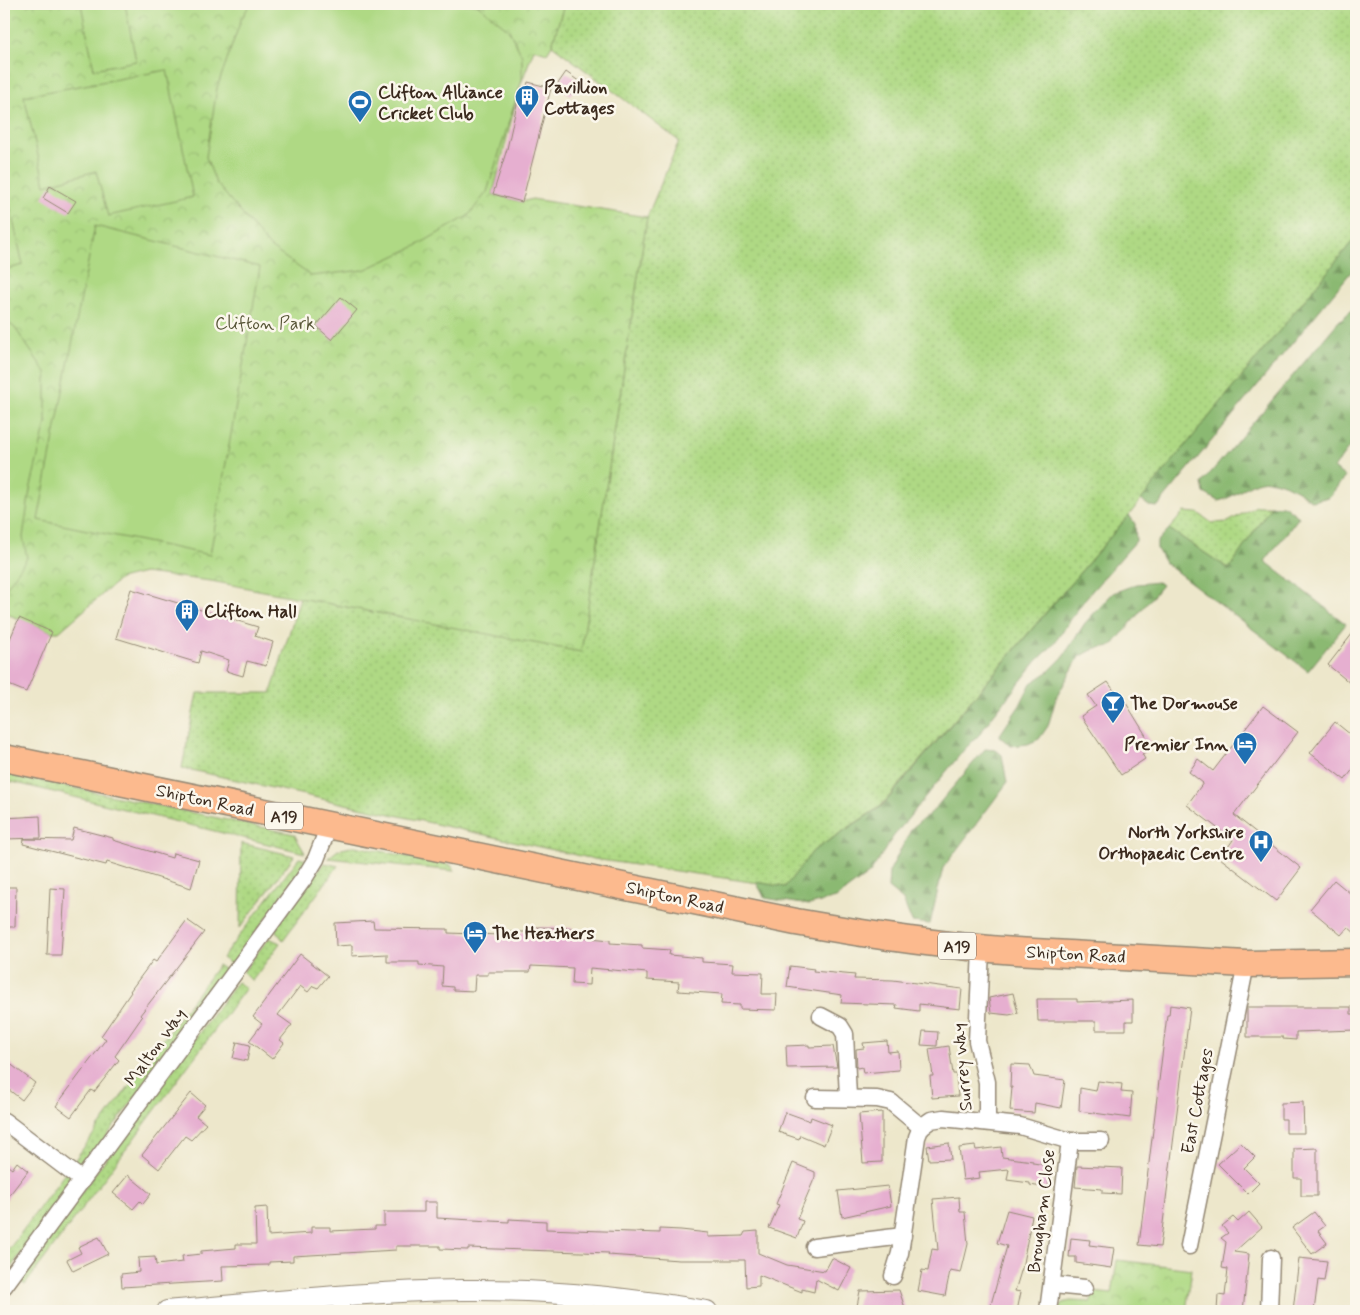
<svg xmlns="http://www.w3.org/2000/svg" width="1360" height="1315" viewBox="0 0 1360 1315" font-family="Mynerve,sans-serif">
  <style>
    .grass { fill: url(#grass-dots); stroke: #758251 }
    .forest { fill: url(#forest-firs); stroke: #637248 }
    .park { fill: url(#park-crowns); stroke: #758251 }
    .garden { fill: #afd984; stroke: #758251 }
    .building { fill: #e6afd0 }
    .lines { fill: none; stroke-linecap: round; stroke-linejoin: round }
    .minor-casing { stroke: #948874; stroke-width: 19 }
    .tertiary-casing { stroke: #948874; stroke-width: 22 }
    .primary-casing { stroke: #948874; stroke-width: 29 }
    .minor { stroke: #fff; stroke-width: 16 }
    .tertiary { stroke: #fff; stroke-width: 20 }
    .primary { stroke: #fcba8e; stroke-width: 26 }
    .labels { text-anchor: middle; stroke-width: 5; stroke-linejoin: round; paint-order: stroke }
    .shield { fill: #fbf7ec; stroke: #75685c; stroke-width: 1 }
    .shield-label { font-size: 16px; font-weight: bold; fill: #3b2a1e }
    .poi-label { font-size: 18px; font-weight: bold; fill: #3b2a1e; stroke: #fbf7ec; text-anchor: start }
    .park-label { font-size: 18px; fill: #585638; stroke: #fbf7ec }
    .street-label { font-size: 18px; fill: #3b2a1e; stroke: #fbf7ec }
  </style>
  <defs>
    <pattern id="grass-dots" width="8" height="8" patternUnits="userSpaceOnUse" patternTransform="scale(1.25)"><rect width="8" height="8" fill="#afd984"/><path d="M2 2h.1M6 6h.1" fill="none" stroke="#97ba72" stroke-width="1.8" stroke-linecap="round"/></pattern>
    <pattern id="forest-firs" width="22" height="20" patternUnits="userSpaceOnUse" patternTransform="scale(1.25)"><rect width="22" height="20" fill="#8bb972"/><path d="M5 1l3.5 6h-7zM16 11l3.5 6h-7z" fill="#73975d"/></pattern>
    <pattern id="park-crowns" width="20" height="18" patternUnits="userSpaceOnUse" patternTransform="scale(1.25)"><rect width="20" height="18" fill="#afd984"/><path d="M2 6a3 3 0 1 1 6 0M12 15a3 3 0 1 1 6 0" fill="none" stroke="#97ba72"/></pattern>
  </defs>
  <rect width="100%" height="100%" fill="#fbf7ec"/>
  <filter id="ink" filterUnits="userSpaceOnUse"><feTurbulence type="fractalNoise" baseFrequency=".02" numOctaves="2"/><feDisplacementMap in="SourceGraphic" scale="10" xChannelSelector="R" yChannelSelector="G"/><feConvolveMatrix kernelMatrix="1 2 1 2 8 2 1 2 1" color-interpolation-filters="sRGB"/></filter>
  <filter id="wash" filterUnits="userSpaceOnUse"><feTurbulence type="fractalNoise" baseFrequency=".0096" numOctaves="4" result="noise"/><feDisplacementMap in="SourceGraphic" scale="20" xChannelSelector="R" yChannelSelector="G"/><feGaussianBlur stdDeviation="1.12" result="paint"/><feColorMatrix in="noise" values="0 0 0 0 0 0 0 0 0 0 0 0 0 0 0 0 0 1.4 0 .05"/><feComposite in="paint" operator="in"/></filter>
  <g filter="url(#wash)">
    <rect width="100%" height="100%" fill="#ede7cb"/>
    <g class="grass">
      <path d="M 564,4 L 1356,4 L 1356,237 L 1129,515 L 881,806 L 813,851 L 785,887 L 594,859 L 182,768 L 197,693 L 271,693 L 300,598 L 581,651 L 647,217 L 679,141 L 552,45 Z"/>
      <path d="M 1256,506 L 1271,506 L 1229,569 L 1169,529 L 1184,512 L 1198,513 L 1212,523 L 1228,522 Z"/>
      <path d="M 4,773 L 294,834 L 305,853 L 4,780 Z"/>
      <path d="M 241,843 L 294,856 L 240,928 Z"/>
      <path d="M 355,846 L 451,865 L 454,871 L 328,858 L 338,850 Z"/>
      <path d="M 299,858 L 307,860 L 301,870 L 232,965 L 222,958 Z"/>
      <path d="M 324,863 L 338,866 L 283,940 L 275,929 Z"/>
      <path d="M 269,938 L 280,943 L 252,981 L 243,972 Z"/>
      <path d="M 218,965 L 227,971 L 4,1277 L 4,1256 Z"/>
      <path d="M 237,982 L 246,988 L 25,1285 L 17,1279 Z"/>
    </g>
    <g class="forest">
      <path d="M 1356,237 L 1356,266 L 1157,507 L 1149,506 L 1141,500 Z"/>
      <path d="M 1356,307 L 1356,438 L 1334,468 L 1345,477 L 1329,497 L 1312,501 C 1296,489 1272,473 1252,484 C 1240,490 1232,498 1218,501 L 1204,493 L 1202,483 L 1339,321 Z"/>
      <path d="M 1271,506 L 1285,506 L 1299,517 L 1265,561 L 1346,624 L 1308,671 L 1165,563 L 1157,549 L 1157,542 L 1169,529 L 1229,569 Z"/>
      <path d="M 1129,515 L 1135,524 L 1136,541 L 1085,599 L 1053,645 L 1036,662 L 991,718 L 980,734 L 963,751 L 893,837 L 870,873 L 836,898 L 809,905 L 765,898 L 756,882 L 785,887 L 813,851 L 882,806 Z"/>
      <path d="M 1158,582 L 1162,585 L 1112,646 L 1096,648 L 1079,657 L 1056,698 L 1048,726 L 1039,739 L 1028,744 L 1011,746 L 999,736 L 1020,705 L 1031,683 L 1048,672 L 1063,657 L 1085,623 L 1113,593 L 1137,584 Z"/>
      <path d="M 985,749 L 996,750 L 1002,755 L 1007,783 L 943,868 L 930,924 L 912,922 L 903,900 L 888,888 L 889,872 L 912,828 L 932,812 Z"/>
    </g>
    <g class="park">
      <path d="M 4,4 L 564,4 L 552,45 L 547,53 L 534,49 L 519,89 L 493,194 L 522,202 L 532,199 L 647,217 L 581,652 L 211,581 L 144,573 L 120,579 L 59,632 L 52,632 L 4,613 Z"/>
      <path d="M 1117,1260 L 1192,1269 L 1186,1311 L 1059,1311 L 1063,1303 L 1070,1301 L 1091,1302 L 1092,1292 L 1112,1294 Z"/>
    </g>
    <g class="garden">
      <path d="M 81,4 L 125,4 L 136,61 L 94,69 Z"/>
      <path d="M 250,4 L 477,4 L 509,30 L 522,56 L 522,80 L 487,192 L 468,216 L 416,246 L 364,270 L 311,276 L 270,247 L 216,183 L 206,157 L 217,88 L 241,20 Z"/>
      <path d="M 167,70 L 193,197 L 108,216 L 96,171 L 45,185 L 24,96 Z"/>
      <path d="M 4,179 L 23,265 L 4,270 Z"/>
      <path d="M 95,226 L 260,267 L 210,555 L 38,520 Z"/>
      <path d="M 4,319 L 15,328 L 46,373 L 46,423 L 30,490 L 23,537 L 27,558 L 4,591 Z"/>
    </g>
    <g id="blocks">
      <g class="building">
        <path d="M 566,72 L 580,82 L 570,95 L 557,85 Z"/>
        <path d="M 528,82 L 551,88 L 522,202 L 493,194 L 507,149 L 517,104 L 521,94 L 525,95 Z"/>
        <path d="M 50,186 L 76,201 L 68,213 L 43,198 Z"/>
        <path d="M 341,297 L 357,310 L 332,340 L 316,326 Z"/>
        <path d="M 131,589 L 258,627 L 255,636 L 273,642 L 266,666 L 247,661 L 243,676 L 226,671 L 229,660 L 201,651 L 198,663 L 116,638 Z"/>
        <path d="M 19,618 L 52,632 L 26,692 L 4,683 L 4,653 Z"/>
        <path d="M 1356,629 L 1356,688 L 1328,665 Z"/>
        <path d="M 1108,682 L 1124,705 L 1126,703 L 1153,747 L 1142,754 L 1145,759 L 1121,775 L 1081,716 L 1096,706 L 1088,695 Z"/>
        <path d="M 1263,706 L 1298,732 L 1234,815 L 1301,868 L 1276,901 L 1220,858 L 1233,840 L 1187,805 L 1203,783 L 1189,772 L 1198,759 L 1213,771 Z"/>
        <path d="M 1335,722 L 1356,739 L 1356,765 L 1345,780 L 1310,753 Z"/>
        <path d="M 40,816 L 41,838 L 4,839 L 4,818 Z"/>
        <path d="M 74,828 L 113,838 L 113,840 L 172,858 L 173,853 L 199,860 L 191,888 L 107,862 L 106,865 L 23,844 L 24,839 L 71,840 Z"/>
        <path d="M 1334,880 L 1356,898 L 1356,934 L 1348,927 L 1341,935 L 1310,909 Z"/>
        <path d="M 4,887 L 16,887 L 15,927 L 4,927 Z"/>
        <path d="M 50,888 L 65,889 L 61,955 L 47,955 Z"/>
        <path d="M 187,920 L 204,932 L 140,1015 L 142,1017 L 115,1056 L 119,1060 L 94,1092 L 91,1090 L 71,1117 L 56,1106 L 106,1039 L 101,1036 L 131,992 L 130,991 L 153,960 L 156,962 Z"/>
        <path d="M 373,921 L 374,928 L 448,929 L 448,933 L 500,935 L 500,932 L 534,932 L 534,927 L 572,928 L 572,936 L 610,940 L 610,943 L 642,945 L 642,948 L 670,950 L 669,955 L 702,958 L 702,962 L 733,964 L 732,972 L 763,973 L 762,994 L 777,994 L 776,1010 L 740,1009 L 740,1005 L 721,1004 L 722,994 L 678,991 L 679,982 L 647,980 L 647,973 L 590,968 L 589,985 L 572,984 L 573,968 L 531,966 L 530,972 L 488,972 L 488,975 L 475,975 L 474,991 L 453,990 L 453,987 L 442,986 L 443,967 L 419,965 L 419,962 L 387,962 L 387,954 L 352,956 L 352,945 L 336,946 L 335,923 Z"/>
        <path d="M 300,954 L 328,976 L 318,988 L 313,986 L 308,992 L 300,986 L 278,1015 L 292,1025 L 280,1040 L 284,1043 L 272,1059 L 249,1041 L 262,1024 L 253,1017 Z"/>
        <path d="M 790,966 L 814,969 L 813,971 L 855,975 L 854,979 L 893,980 L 962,989 L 960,1009 L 919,1004 L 919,1011 L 896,1008 L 897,1005 L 841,1003 L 842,995 L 787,987 Z"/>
        <path d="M 1013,993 L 1018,1013 L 1009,1015 L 991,1013 L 989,998 Z"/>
        <path d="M 1037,999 L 1077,999 L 1077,1002 L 1133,1000 L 1133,1021 L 1126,1021 L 1126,1030 L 1096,1030 L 1096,1021 L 1038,1021 Z"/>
        <path d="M 1170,1005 L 1190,1008 L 1160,1247 L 1139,1245 L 1167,1015 L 1169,1015 Z"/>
        <path d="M 1247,1007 L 1351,1007 L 1351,1014 L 1356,1014 L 1356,1030 L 1296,1032 L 1296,1040 L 1283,1039 L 1283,1037 L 1247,1037 Z"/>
        <path d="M 923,1031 L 938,1032 L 937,1046 L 921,1045 Z"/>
        <path d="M 887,1041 L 888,1052 L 898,1051 L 899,1070 L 863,1073 L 862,1067 L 857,1068 L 856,1049 L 864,1048 L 863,1043 Z"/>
        <path d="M 237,1042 L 250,1045 L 247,1061 L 233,1058 Z"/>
        <path d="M 809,1045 L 809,1047 L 833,1046 L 837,1067 L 787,1068 L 786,1046 Z"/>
        <path d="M 949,1046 L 953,1074 L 956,1074 L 958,1096 L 932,1098 L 930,1076 L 933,1076 L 929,1049 Z"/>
        <path d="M 4,1059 L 35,1083 L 22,1100 L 4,1086 Z"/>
        <path d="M 1011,1064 L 1030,1065 L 1034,1076 L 1065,1080 L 1061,1108 L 1035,1103 L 1034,1113 L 1010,1111 L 1012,1087 L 1010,1087 Z"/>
        <path d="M 1098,1081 L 1122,1084 L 1121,1092 L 1132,1093 L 1130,1118 L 1079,1111 L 1080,1088 L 1096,1091 Z"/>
        <path d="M 191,1093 L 205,1105 L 196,1116 L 206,1124 L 191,1140 L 185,1136 L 159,1169 L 142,1155 Z"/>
        <path d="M 1303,1102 L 1304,1133 L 1286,1133 L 1286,1119 L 1281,1119 L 1281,1103 Z"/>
        <path d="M 785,1112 L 810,1121 L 811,1117 L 832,1125 L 824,1145 L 800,1135 L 799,1139 L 778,1132 Z"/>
        <path d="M 882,1112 L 882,1162 L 863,1163 L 859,1114 Z"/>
        <path d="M 949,1143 L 951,1159 L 929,1160 L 927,1146 Z"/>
        <path d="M 1241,1143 L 1255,1157 L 1244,1168 L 1259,1183 L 1248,1194 L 1218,1164 Z"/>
        <path d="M 975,1146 L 976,1150 L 1001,1147 L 1002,1157 L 1033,1161 L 1033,1163 L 1052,1166 L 1048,1188 L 1030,1185 L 1030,1183 L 1007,1180 L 1009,1169 L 979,1172 L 980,1178 L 963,1180 L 959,1148 Z"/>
        <path d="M 1317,1148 L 1317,1196 L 1301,1196 L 1301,1178 L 1294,1178 L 1294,1149 Z"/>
        <path d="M 17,1162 L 28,1171 L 4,1202 L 4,1163 L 12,1169 Z"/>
        <path d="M 793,1163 L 815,1172 L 815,1177 L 797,1219 L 803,1221 L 797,1238 L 769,1228 L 779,1205 L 776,1204 Z"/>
        <path d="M 1077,1166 L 1122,1168 L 1121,1194 L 1102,1193 L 1102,1189 L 1075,1187 Z"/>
        <path d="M 128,1175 L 151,1194 L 143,1204 L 140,1201 L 133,1209 L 113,1193 Z"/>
        <path d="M 888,1186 L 891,1206 L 842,1217 L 838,1191 Z"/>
        <path d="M 959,1197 L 960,1212 L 965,1212 L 968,1244 L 961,1273 L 950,1271 L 945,1296 L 918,1291 L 922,1270 L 928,1271 L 932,1249 L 938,1250 L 933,1199 Z"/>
        <path d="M 424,1202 L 437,1202 L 437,1218 L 509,1222 L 509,1219 L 546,1221 L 546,1229 L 660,1233 L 660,1229 L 681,1230 L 708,1233 L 708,1237 L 743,1236 L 745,1232 L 758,1231 L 758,1253 L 787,1265 L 825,1271 L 832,1258 L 851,1268 L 839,1291 L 816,1279 L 814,1292 L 802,1289 L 802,1292 L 759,1275 L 759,1286 L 746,1287 L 745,1260 L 679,1260 L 608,1255 L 609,1253 L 468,1248 L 468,1250 L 440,1249 L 440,1246 L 396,1246 L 396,1250 L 293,1256 L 293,1261 L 269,1262 L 269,1265 L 222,1266 L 223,1281 L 122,1287 L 121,1274 L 139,1272 L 138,1258 L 155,1257 L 156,1265 L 183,1262 L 182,1256 L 201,1254 L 201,1251 L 236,1248 L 236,1244 L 256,1244 L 255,1208 L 267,1207 L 268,1236 L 311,1233 L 311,1227 L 330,1227 L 330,1231 L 375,1229 L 375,1226 L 384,1226 L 384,1212 L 424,1212 Z"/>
        <path d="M 1007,1210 L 1032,1216 L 1022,1268 L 1015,1291 L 1021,1292 L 1017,1311 L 990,1308 L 1007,1246 L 997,1243 Z"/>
        <path d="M 1249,1212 L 1262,1227 L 1234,1252 L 1249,1254 L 1243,1311 L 1217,1311 L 1218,1295 L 1225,1296 L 1228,1269 L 1222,1268 L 1226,1242 L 1221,1238 L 1228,1233 L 1222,1226 L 1233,1217 L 1238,1222 Z"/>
        <path d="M 1314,1212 L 1325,1226 L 1318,1231 L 1327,1243 L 1312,1254 L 1292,1228 Z"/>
        <path d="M 99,1237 L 108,1254 L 73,1271 L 67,1260 L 81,1253 L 78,1247 Z"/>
        <path d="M 1071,1238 L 1090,1240 L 1089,1245 L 1114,1248 L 1111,1268 L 1076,1263 L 1076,1257 L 1069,1257 Z"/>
        <path d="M 1299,1258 L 1327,1261 L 1324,1281 L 1318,1280 L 1314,1311 L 1293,1311 Z"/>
        <path d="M 899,1290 L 906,1311 L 856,1311 L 860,1291 Z"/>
      </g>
    </g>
  </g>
  <g filter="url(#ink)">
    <use href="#blocks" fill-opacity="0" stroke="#948874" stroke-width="1"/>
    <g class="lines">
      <defs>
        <g id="minor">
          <path d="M 981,949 L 977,1041 L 987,1082 L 987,1122"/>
          <path d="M 821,1016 L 840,1026 L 845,1034 L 848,1097"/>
          <path d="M 815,1098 L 877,1099 L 891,1102 L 921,1127"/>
          <path d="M 4,1121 L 82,1180"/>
          <path d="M 921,1127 L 931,1120 L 943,1118 L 1020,1126 L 1070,1141 L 1101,1141"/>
          <path d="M 1189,1246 L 1246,964"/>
          <path d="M 814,1247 L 903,1236"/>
          <path d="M 893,1276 L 900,1253 L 917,1137 L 921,1127"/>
          <path d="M 1053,1285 L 1085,1288"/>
          <path d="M 4,1286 L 305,877 L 316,859 L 329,826"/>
          <path d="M 340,1296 L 342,1311"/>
          <path d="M 573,1311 L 573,1293"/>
          <path d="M 1048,1311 L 1070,1141"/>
          <path d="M 1269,1311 L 1271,1258"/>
        </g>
        <path id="tertiary" d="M 167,1311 C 265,1303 363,1291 462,1290 C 544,1289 626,1297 707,1311"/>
        <path id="primary" d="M 4,758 L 796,922 C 869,935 942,946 1016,951 L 1246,964 L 1356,962"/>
      </defs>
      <use href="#minor" class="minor-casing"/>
      <use href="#tertiary" class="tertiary-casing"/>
      <use href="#primary" class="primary-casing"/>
      <use href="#minor" class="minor"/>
      <use href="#tertiary" class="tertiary"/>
      <use href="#primary" class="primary"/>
    </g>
  </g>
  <defs>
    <symbol id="building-pin" viewBox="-11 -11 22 30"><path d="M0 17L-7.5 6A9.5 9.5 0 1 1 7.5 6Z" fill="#1f6fb2" stroke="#fbf7ec"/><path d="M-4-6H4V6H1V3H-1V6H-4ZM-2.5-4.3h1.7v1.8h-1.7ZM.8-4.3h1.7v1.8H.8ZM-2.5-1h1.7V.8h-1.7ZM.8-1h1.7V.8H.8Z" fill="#fff"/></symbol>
    <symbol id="stadium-pin" viewBox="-11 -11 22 30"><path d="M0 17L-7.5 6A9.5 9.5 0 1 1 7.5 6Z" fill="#1f6fb2" stroke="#fbf7ec"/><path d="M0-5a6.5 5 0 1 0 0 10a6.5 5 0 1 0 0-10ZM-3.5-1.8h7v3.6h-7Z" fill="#fff"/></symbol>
    <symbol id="bar-pin" viewBox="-11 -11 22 30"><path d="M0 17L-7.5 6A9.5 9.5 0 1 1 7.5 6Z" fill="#1f6fb2" stroke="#fbf7ec"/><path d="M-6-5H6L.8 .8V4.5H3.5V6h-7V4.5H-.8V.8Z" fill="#fff"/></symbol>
    <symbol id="hotel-pin" viewBox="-11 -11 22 30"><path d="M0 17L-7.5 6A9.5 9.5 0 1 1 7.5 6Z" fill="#1f6fb2" stroke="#fbf7ec"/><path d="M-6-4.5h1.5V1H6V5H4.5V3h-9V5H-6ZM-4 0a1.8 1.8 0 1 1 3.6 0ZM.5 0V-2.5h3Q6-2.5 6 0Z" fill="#fff"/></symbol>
    <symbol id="hospital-pin" viewBox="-11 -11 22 30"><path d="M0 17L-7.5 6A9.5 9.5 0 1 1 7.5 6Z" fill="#1f6fb2" stroke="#fbf7ec"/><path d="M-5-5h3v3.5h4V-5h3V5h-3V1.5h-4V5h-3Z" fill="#fff"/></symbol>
  </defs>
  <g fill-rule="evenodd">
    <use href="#building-pin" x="513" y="83" width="28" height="38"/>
    <use href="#stadium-pin" x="346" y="88" width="28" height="38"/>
    <use href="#building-pin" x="173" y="597" width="28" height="38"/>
    <use href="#bar-pin" x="1099" y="689" width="28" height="38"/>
    <use href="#hotel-pin" x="1231" y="730" width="28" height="38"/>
    <use href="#hospital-pin" x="1247" y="828" width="28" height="38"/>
    <use href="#hotel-pin" x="461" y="919" width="28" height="38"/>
  </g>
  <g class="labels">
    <g class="shield">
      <rect x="265" y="802.5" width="38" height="27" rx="4"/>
      <rect x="938" y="932.5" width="38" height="27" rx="4"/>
    </g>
    <g class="shield-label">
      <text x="284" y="822">A19</text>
      <text x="957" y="952">A19</text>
    </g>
    <g class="poi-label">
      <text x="544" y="93">Pavillion<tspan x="544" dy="21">Cottages</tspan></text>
      <text x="378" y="98">Clifton Alliance<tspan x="378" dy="21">Cricket Club</tspan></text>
      <text x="204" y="617">Clifton Hall</text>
      <text x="1130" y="709">The Dormouse</text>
      <text x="1228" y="750" text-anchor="end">Premier Inn</text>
      <text x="1244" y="838" text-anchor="end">North Yorkshire<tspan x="1244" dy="21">Orthopaedic Centre</tspan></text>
      <text x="492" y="939">The Heathers</text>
    </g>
    <g class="park-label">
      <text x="265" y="329">Clifton Park</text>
    </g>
    <g class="street-label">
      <text transform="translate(205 800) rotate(12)" y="6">Shipton Road</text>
      <text transform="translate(675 897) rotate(12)" y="6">Shipton Road</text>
      <text transform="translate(1076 954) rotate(3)" y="6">Shipton Road</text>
      <text transform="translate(155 1047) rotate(-54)" y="6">Malton Way</text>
      <text transform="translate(962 1067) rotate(-95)" y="6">Surrey Way</text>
      <text transform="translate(1197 1101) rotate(-79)" y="6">East Cottages</text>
      <text transform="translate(1041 1211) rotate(-83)" y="6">Brougham Close</text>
    </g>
  </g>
  <rect width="1360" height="1315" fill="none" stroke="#fbf7ec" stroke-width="20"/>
</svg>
